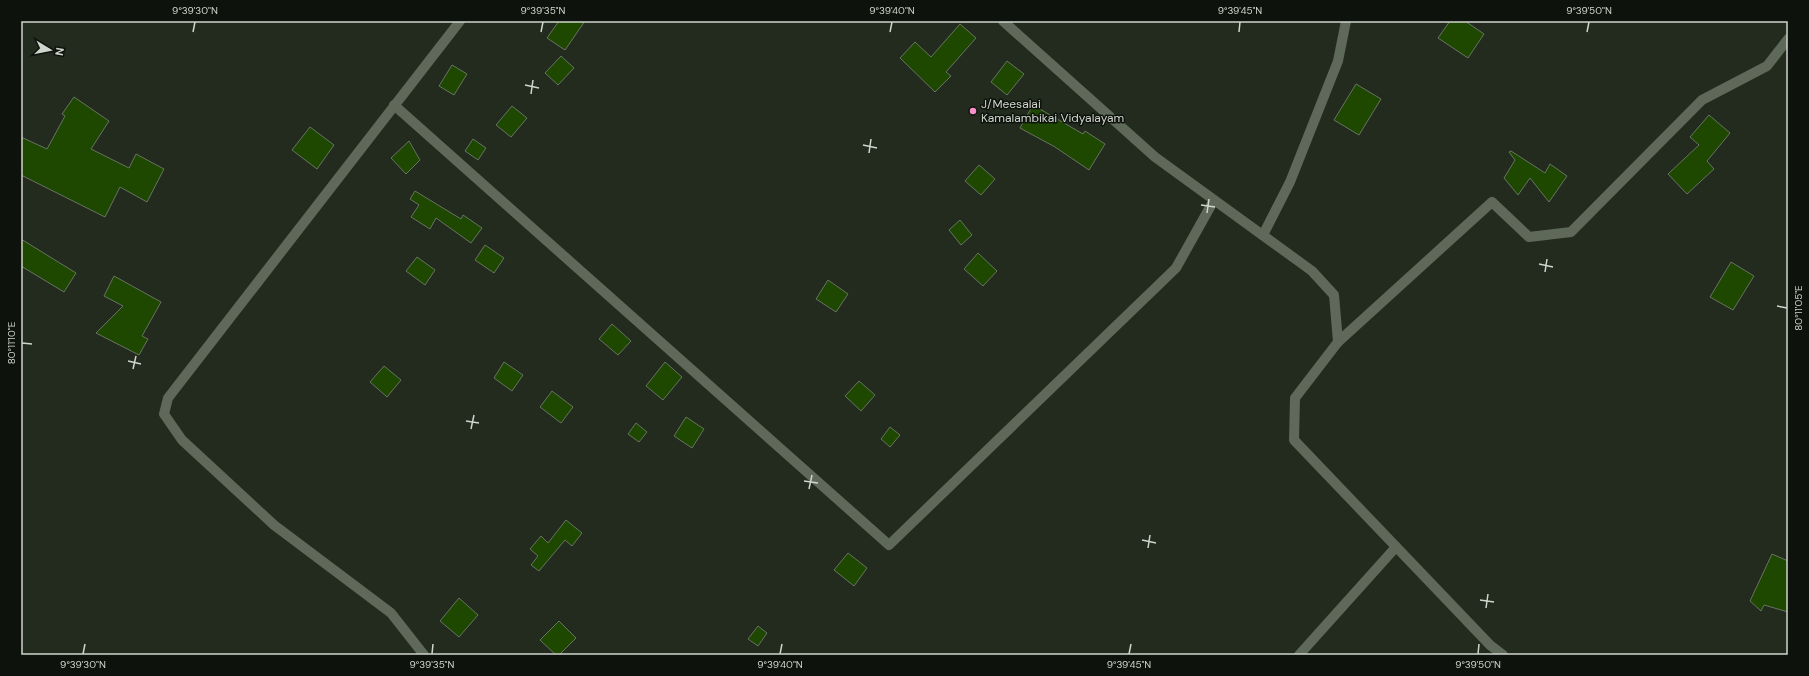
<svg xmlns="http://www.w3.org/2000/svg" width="1809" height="676" viewBox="0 0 1809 676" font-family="'DM Sans',sans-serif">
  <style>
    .building { fill: #1e4800; stroke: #687364 }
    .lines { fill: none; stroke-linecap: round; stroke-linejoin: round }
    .minor { stroke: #5f695a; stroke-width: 10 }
    .ticks { fill: none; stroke: #cfd5cc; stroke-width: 1.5 }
    .poi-dot { fill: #f890cb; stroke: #0e120c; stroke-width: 1.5 }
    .labels { text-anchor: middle; stroke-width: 3; stroke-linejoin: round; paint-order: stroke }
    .poi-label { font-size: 12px; fill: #cfd5cc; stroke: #0e120c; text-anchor: start }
    .neatline { fill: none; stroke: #cfd5cc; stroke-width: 1.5 }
    .ticks-label { font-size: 10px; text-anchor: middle; fill: #cfd5cc }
  </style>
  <rect width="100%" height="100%" fill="#222b1e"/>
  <g class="building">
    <path d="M 559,21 L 585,21 L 565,50 L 547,38 Z"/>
    <path d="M 1450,21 L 1465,21 L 1484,34 L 1468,58 L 1438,38 Z"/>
    <path d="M 960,24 L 976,38 L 946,72 L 951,76 L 935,92 L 900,58 L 915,42 L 931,57 Z"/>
    <path d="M 561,56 L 574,68 L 558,85 L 545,73 Z"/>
    <path d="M 1007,61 L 1024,74 L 1007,95 L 991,82 Z"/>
    <path d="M 452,65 L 467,74 L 454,95 L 439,86 Z"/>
    <path d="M 1356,84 L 1381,99 L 1359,135 L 1334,120 Z"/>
    <path d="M 74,97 L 109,121 L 91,149 L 129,168 L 136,154 L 164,169 L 147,202 L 120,187 L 105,217 L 21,175 L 21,137 L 47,149 L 65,116 L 62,114 Z"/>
    <path d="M 1033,105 L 1083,134 L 1085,131 L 1105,144 L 1089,170 L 1055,147 L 1020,128 Z"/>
    <path d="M 512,106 L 527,118 L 511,137 L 496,125 Z"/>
    <path d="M 1709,115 L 1730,133 L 1707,161 L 1714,169 L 1687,194 L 1668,174 L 1699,145 L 1690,137 Z"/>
    <path d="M 310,127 L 334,145 L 317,169 L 292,150 Z"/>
    <path d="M 473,139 L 486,148 L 478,160 L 465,151 Z"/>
    <path d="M 409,141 L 420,160 L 406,174 L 391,158 Z"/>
    <path d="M 1511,151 L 1545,173 L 1550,164 L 1567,176 L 1549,202 L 1530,178 L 1518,195 L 1504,178 L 1515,160 L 1509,152 Z"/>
    <path d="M 979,165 L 995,179 L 981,195 L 965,181 Z"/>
    <path d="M 415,191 L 461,219 L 463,215 L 482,228 L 471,243 L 436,218 L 430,229 L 411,217 L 419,205 L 410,199 Z"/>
    <path d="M 960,220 L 972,235 L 961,245 L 949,230 Z"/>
    <path d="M 21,239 L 76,273 L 64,292 L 21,266 Z"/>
    <path d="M 485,245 L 504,258 L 494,273 L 475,260 Z"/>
    <path d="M 978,253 L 997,271 L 983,286 L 964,269 Z"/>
    <path d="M 417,257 L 435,270 L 425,285 L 406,271 Z"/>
    <path d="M 1731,262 L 1754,276 L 1733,310 L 1710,297 Z"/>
    <path d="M 114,276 L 161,302 L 142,336 L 148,339 L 139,355 L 96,333 L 123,306 L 104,296 Z"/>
    <path d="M 828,280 L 848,294 L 836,312 L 816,299 Z"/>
    <path d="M 612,324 L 631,341 L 618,355 L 599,339 Z"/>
    <path d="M 504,362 L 523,375 L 512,391 L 494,378 Z"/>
    <path d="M 665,362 L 682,377 L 663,400 L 646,386 Z"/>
    <path d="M 384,366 L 401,380 L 387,397 L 370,382 Z"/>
    <path d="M 859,381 L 875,395 L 861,411 L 845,396 Z"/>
    <path d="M 552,391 L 573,407 L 561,423 L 540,407 Z"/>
    <path d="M 686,417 L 704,429 L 692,448 L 674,436 Z"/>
    <path d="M 636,423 L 647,432 L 639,442 L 628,434 Z"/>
    <path d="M 890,427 L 900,435 L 890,447 L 881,439 Z"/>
    <path d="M 566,520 L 582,533 L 572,546 L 565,540 L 539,571 L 531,565 L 538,556 L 530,549 L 541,536 L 548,543 Z"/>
    <path d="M 848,553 L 867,568 L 854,586 L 834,570 Z"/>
    <path d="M 1772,554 L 1788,561 L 1788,612 L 1764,605 L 1761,611 L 1750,601 Z"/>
    <path d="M 459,598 L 478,615 L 459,637 L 440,621 Z"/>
    <path d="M 559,621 L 576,638 L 559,655 L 556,655 L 540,640 Z"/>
    <path d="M 758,626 L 767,633 L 758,646 L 748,639 Z"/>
  </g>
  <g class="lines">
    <g class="minor">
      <path d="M 1003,21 L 1155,157 L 1312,271 L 1334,295 L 1338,342 L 1295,398 L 1294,440 L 1490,645 L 1503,655"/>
      <path d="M 394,105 L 889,545 L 1176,268 L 1214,200"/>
      <path d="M 1263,235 L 1290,182 L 1338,61 L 1346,21"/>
      <path d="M 1338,342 L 1492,202 L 1529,237 L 1571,232 L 1702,100 L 1767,66 L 1788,39"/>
      <path d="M 424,655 L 391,613 L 274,525 L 182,440 L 164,414 L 168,398 L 460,21"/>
      <path d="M 1299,655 L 1396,547"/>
    </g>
  </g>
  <path class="ticks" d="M 193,32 L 195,22M 541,32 L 543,22M 890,32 L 892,22M 1239,32 L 1240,22M 1587,32 L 1589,22M 525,85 L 539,88M 531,94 L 533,80M 863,145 L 877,148M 869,153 L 871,139M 1201,205 L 1215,207M 1207,213 L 1209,199M 1539,264 L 1553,267M 1545,272 L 1547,259M 1777,306 L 1787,308M 22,343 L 32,344M 128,361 L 141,364M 133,369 L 136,356M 466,421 L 479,423M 471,429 L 474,415M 804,481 L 818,483M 809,489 L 812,475M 1142,540 L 1156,543M 1148,548 L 1150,535M 1480,600 L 1494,602M 1486,608 L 1488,594M 83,654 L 85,644M 432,654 L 433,644M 780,654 L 782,644M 1129,654 L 1131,644M 1478,654 L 1479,644"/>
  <circle class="poi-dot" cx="973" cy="111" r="4"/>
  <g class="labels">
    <g class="poi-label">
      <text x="981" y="108">J/Meesalai<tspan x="981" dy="14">Kamalambikai Vidyalayam</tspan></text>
    </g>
  </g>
  <rect width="1809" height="676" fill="none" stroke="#0e120c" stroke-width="44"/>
  <g transform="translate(50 50) rotate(100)" stroke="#0e120c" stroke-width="3" paint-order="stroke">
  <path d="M0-3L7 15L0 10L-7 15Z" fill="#cfd5cc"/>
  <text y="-6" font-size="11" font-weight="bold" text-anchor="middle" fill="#cfd5cc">N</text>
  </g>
  <rect x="22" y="22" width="1765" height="632" class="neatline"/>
  <g class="ticks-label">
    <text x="195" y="14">9°39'30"N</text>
    <text x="543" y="14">9°39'35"N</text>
    <text x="892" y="14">9°39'40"N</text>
    <text x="1240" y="14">9°39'45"N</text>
    <text x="1589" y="14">9°39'50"N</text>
    <text transform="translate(1798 308) rotate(-90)" y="4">80°11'05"E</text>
    <text transform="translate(11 343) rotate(-90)" y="4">80°11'10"E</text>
    <text x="83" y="668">9°39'30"N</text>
    <text x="432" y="668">9°39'35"N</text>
    <text x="780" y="668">9°39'40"N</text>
    <text x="1129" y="668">9°39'45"N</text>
    <text x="1478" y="668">9°39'50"N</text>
  </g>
</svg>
